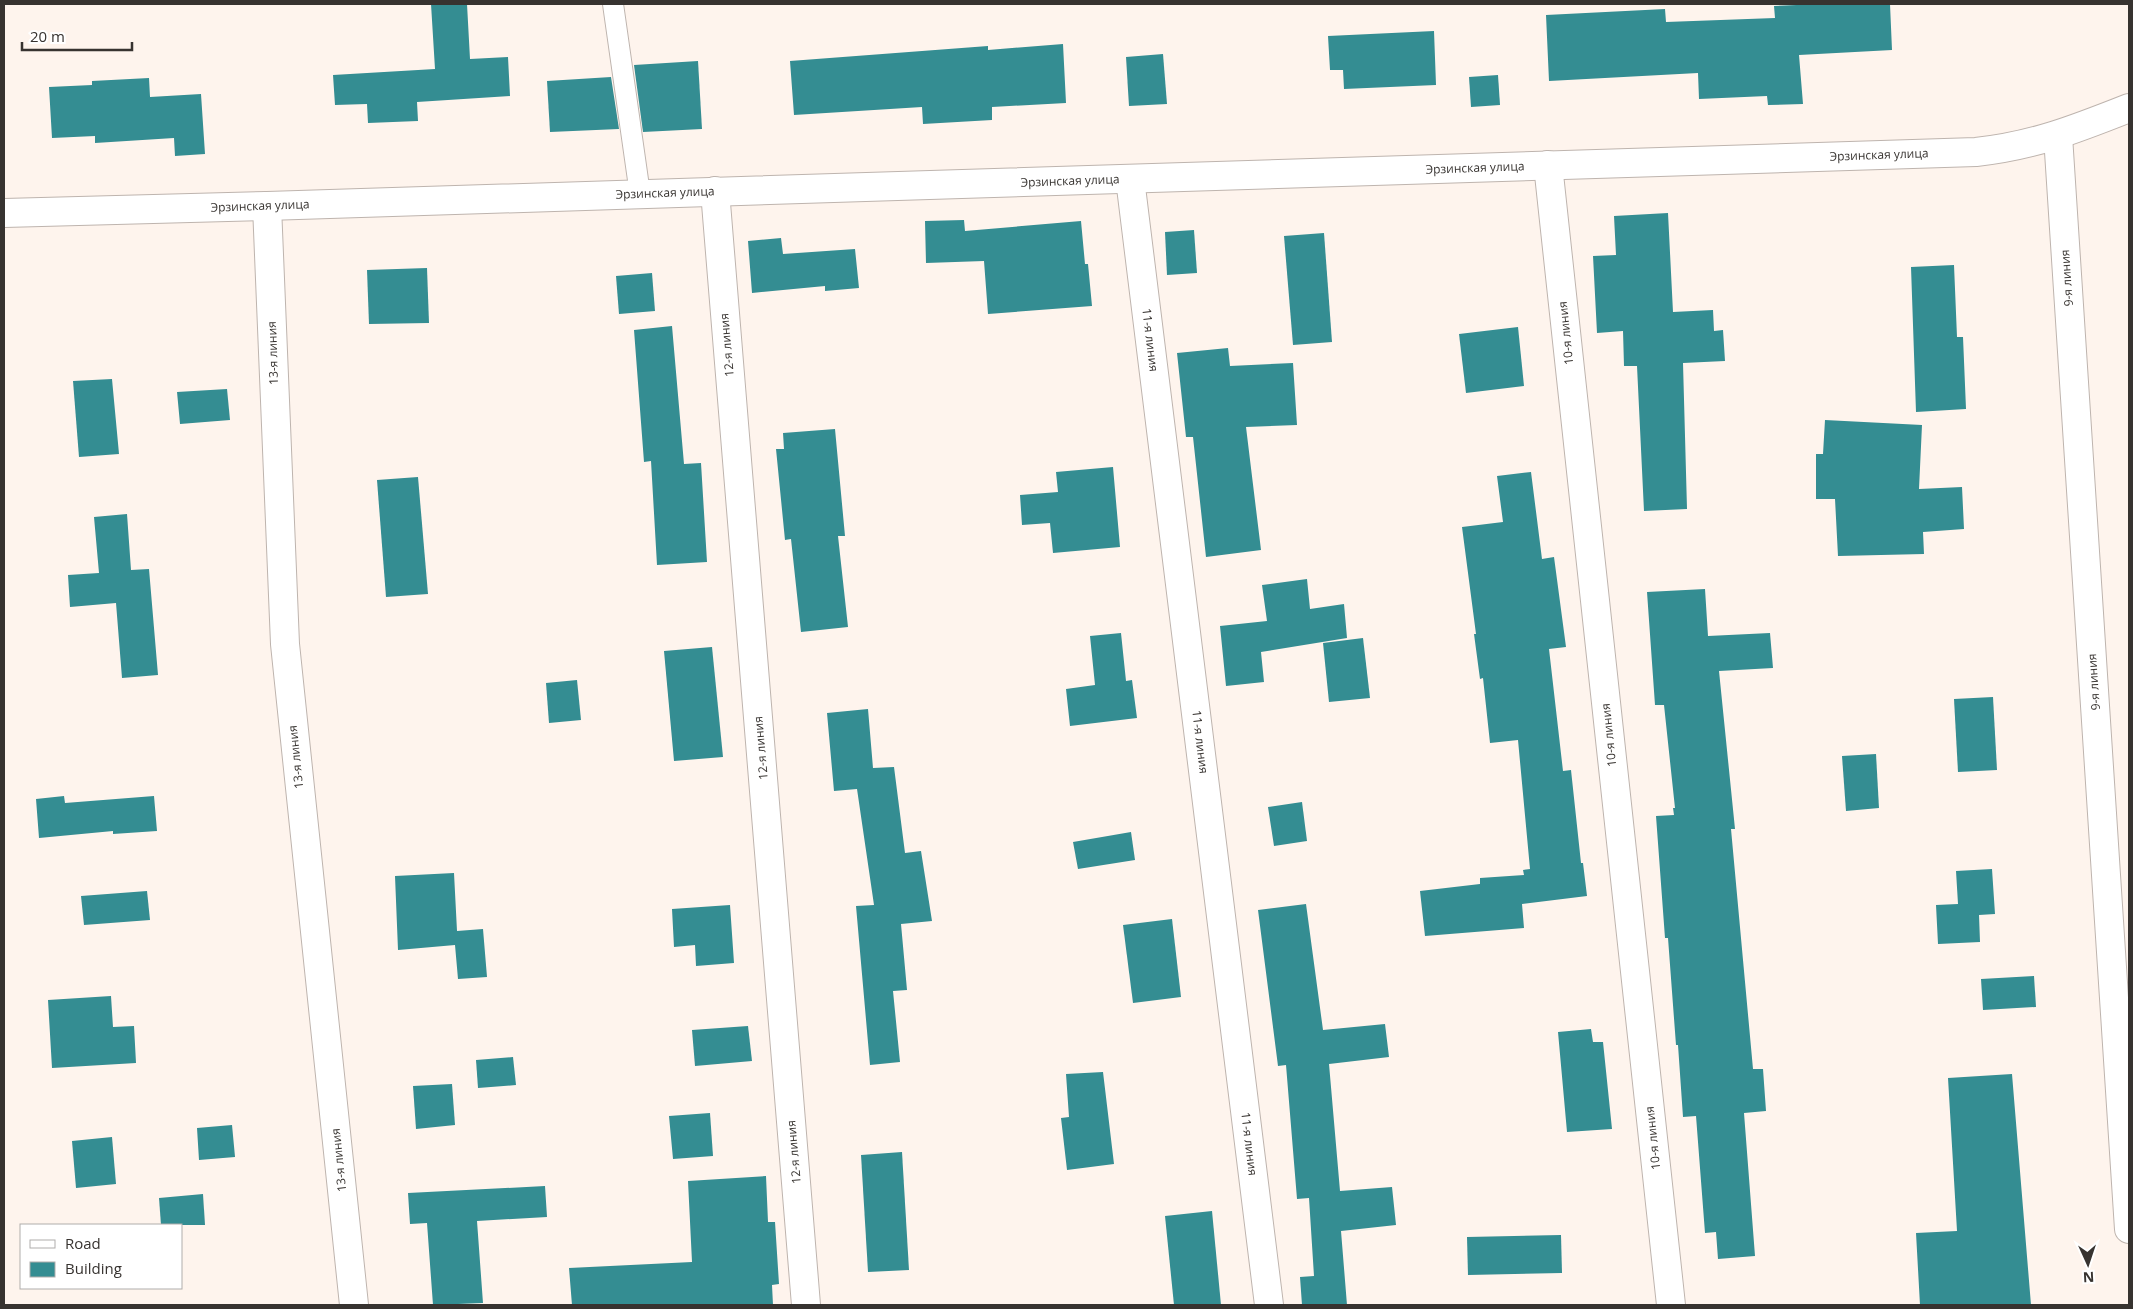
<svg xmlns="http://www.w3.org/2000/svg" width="2133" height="1309" viewBox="0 0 2133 1309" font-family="'Open Sans',sans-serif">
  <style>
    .building { fill: #348d92 }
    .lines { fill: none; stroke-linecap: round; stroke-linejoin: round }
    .service-casing { stroke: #beb4ae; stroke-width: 22 }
    .minor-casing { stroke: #beb4ae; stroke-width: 30 }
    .service { stroke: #fff; stroke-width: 20 }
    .minor { stroke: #fff; stroke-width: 28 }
    .labels { text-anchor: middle; stroke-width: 4; stroke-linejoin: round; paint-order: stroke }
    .street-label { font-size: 12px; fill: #373330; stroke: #fff }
  </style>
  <rect width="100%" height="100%" fill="#fef4ed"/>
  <g class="building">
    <path d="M 431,4 L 467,4 L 470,59 L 508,57 L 510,96 L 417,102 L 418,121 L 368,123 L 367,104 L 335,105 L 333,75 L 435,69 Z"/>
    <path d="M 1821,4 L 1890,4 L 1892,50 L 1799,55 L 1803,104 L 1768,105 L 1767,96 L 1699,99 L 1698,73 L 1549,81 L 1546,15 L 1665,9 L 1666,22 L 1775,18 L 1774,6 Z"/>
    <path d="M 1434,31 L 1436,85 L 1344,89 L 1343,70 L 1330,70 L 1328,36 Z"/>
    <path d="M 1063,44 L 1066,103 L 992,107 L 992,120 L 923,124 L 922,107 L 794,115 L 790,61 L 988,46 L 988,50 Z"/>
    <path d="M 1163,54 L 1167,104 L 1129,106 L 1126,57 Z"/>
    <path d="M 698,61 L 702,129 L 643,132 L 634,65 Z"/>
    <path d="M 1498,75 L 1500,105 L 1471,107 L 1469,77 Z"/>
    <path d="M 611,77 L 619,129 L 550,132 L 547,81 Z"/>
    <path d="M 149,78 L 150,97 L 201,94 L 205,154 L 175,156 L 174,138 L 95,143 L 95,136 L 52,138 L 49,87 L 92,85 L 92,81 Z"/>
    <path d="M 1668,213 L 1673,312 L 1713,310 L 1714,331 L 1723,330 L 1725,361 L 1683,363 L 1687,509 L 1644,511 L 1637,366 L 1624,366 L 1623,331 L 1597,333 L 1593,256 L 1616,255 L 1614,216 Z"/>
    <path d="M 964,220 L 965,231 L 1081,221 L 1085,264 L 1088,264 L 1092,306 L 988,314 L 984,261 L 926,263 L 925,221 Z"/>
    <path d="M 1194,230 L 1197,273 L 1167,275 L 1165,232 Z"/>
    <path d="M 1324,233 L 1332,342 L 1293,345 L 1284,236 Z"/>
    <path d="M 781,238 L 783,254 L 855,249 L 859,288 L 825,291 L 825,286 L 752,293 L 748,241 Z"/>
    <path d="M 1954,265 L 1957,337 L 1963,337 L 1966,409 L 1916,412 L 1911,267 Z"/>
    <path d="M 427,268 L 429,323 L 369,324 L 367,270 Z"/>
    <path d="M 652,273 L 655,311 L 619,314 L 616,276 Z"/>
    <path d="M 672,326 L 684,464 L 701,463 L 707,562 L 657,565 L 651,461 L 644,462 L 634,330 Z"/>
    <path d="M 1518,327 L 1524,386 L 1466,393 L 1459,334 Z"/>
    <path d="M 1228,348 L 1230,366 L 1293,363 L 1297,425 L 1246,427 L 1261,550 L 1206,557 L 1193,437 L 1186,437 L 1177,353 Z"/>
    <path d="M 112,379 L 119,454 L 79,457 L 73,381 Z"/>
    <path d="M 227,389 L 230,420 L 180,424 L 177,392 Z"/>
    <path d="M 1825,420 L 1922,425 L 1919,489 L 1962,487 L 1964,529 L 1923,532 L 1924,554 L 1838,556 L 1835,499 L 1816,499 L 1816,454 L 1823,454 Z"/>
    <path d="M 835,429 L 845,536 L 838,536 L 848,627 L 801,632 L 791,539 L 785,540 L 776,449 L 784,449 L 783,433 Z"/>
    <path d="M 1113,467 L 1120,547 L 1053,553 L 1050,523 L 1022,525 L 1020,495 L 1058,492 L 1056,472 Z"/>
    <path d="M 1531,472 L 1542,559 L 1554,557 L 1566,647 L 1549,649 L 1563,771 L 1571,770 L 1581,863 L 1583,863 L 1587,896 L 1522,904 L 1524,928 L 1425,936 L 1420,891 L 1480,884 L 1480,878 L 1524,875 L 1523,870 L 1530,869 L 1518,740 L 1490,743 L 1483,678 L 1480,679 L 1474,634 L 1476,634 L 1462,527 L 1503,522 L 1497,476 Z"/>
    <path d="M 418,477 L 428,594 L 386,597 L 377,480 Z"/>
    <path d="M 127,514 L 131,570 L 149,569 L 158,675 L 122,678 L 116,603 L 70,607 L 68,575 L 99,573 L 94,517 Z"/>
    <path d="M 1307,579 L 1310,609 L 1344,604 L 1347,638 L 1261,652 L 1264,682 L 1226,686 L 1220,626 L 1267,621 L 1262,585 Z"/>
    <path d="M 1705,589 L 1708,636 L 1770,633 L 1773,668 L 1719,671 L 1735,829 L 1731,829 L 1753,1069 L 1763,1069 L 1766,1111 L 1744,1113 L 1755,1256 L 1718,1259 L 1716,1232 L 1705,1233 L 1696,1116 L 1683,1117 L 1678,1045 L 1676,1045 L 1668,938 L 1665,938 L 1656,816 L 1674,815 L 1673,808 L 1675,808 L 1664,705 L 1655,705 L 1647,592 Z"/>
    <path d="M 1121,633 L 1126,681 L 1132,680 L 1137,718 L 1070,726 L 1066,689 L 1095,685 L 1090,636 Z"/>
    <path d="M 1363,638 L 1370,698 L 1329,702 L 1323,643 Z"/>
    <path d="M 712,647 L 723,757 L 674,761 L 664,651 Z"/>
    <path d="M 577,680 L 581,720 L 549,723 L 546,683 Z"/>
    <path d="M 1993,697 L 1997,770 L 1958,772 L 1954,699 Z"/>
    <path d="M 868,709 L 873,768 L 894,767 L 905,853 L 921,851 L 932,921 L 901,924 L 907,990 L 893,991 L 900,1062 L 870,1065 L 856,906 L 874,905 L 857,789 L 834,791 L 827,713 Z"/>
    <path d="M 1876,754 L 1879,808 L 1846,811 L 1842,756 Z"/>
    <path d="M 64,796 L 65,803 L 154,796 L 157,831 L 113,834 L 113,831 L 39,838 L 36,799 Z"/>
    <path d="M 1302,802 L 1307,841 L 1274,846 L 1268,807 Z"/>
    <path d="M 1131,832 L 1135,860 L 1078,869 L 1073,842 Z"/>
    <path d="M 1992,869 L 1995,914 L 1979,915 L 1980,942 L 1938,944 L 1936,905 L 1958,904 L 1956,871 Z"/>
    <path d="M 454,873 L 457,931 L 483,929 L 487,977 L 458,979 L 455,945 L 398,950 L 395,876 Z"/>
    <path d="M 147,891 L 150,920 L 84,925 L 81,896 Z"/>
    <path d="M 1306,904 L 1323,1030 L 1385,1024 L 1389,1057 L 1329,1064 L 1340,1191 L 1392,1187 L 1396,1225 L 1341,1231 L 1347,1305 L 1302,1305 L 1300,1277 L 1314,1276 L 1309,1198 L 1297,1199 L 1286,1065 L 1278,1066 L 1258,910 Z"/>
    <path d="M 730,905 L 734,963 L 696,966 L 695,945 L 674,947 L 672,909 Z"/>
    <path d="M 1172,919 L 1181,997 L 1133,1003 L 1123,925 Z"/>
    <path d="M 2034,976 L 2036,1007 L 1983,1010 L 1981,979 Z"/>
    <path d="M 111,996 L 113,1027 L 134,1026 L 136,1063 L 52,1068 L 48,1000 Z"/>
    <path d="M 748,1026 L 752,1061 L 695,1066 L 692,1030 Z"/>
    <path d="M 1591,1029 L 1593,1042 L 1603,1042 L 1612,1129 L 1567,1132 L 1558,1032 Z"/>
    <path d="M 513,1057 L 516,1085 L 478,1088 L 476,1060 Z"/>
    <path d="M 1103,1072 L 1114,1164 L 1067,1170 L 1061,1118 L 1069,1117 L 1066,1074 Z"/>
    <path d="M 2012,1074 L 2031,1305 L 1920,1305 L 1916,1233 L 1957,1231 L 1948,1078 Z"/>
    <path d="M 452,1084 L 455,1125 L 416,1129 L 413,1086 Z"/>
    <path d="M 710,1113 L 713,1156 L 673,1159 L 669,1116 Z"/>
    <path d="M 232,1125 L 235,1157 L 199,1160 L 197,1128 Z"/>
    <path d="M 112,1137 L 116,1184 L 76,1188 L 72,1141 Z"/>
    <path d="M 902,1152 L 909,1270 L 868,1272 L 861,1155 Z"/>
    <path d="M 766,1176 L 768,1222 L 775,1222 L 779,1284 L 772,1285 L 773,1305 L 572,1305 L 569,1268 L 692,1262 L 688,1181 Z"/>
    <path d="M 545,1186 L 547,1217 L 477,1221 L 483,1303 L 433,1305 L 427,1223 L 410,1224 L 408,1193 Z"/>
    <path d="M 203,1194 L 205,1225 L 161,1225 L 159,1198 Z"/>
    <path d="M 1212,1211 L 1221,1305 L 1174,1305 L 1165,1216 Z"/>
    <path d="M 1561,1235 L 1562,1273 L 1468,1275 L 1467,1237 Z"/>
  </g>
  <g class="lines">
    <defs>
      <path id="service" d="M 613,4 L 640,194"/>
      <g id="minor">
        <path d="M 2058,136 L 2129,1229"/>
        <path d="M 1548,165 L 1671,1305"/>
        <path d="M 1130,179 L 1269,1305"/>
        <path d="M 715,191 L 806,1305"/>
        <path d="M 267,206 L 285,644 L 354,1305"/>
        <path d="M 4,213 L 267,206 L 1976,152 C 2033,146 2076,129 2129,108"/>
      </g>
    </defs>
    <use href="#service" class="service-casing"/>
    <use href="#minor" class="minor-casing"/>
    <use href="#service" class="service"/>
    <use href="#minor" class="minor"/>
  </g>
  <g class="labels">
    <g class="street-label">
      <text transform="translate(1879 155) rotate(-2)" y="4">Эрзинская улица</text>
      <text transform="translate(1475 168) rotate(-2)" y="4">Эрзинская улица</text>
      <text transform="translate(1070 181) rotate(-2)" y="4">Эрзинская улица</text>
      <text transform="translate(665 193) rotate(-2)" y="4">Эрзинская улица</text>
      <text transform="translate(260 206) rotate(-2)" y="4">Эрзинская улица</text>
      <text transform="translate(2067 278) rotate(-94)" y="4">9-я линия</text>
      <text transform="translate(1566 333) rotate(-96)" y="4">10-я линия</text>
      <text transform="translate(1150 340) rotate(83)" y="4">11-я линия</text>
      <text transform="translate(727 345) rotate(-95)" y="4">12-я линия</text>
      <text transform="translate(273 353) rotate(-92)" y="4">13-я линия</text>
      <text transform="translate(2094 682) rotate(-94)" y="4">9-я линия</text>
      <text transform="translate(1609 735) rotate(-96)" y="4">10-я линия</text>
      <text transform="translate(1200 742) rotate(83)" y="4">11-я линия</text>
      <text transform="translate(761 748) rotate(-95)" y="4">12-я линия</text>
      <text transform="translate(296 757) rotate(-96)" y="4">13-я линия</text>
      <text transform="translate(1653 1138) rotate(-96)" y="4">10-я линия</text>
      <text transform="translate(1249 1144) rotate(83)" y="4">11-я линия</text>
      <text transform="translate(794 1152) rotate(-95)" y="4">12-я линия</text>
      <text transform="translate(339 1160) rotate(-96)" y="4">13-я линия</text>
    </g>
  </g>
  <rect width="2133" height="1309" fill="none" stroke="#373330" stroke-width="10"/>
  <rect x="20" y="1224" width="162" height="65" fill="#ffffff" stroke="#afadac"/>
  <rect x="30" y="1240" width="25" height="8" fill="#ffffff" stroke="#afadac"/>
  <text x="65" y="1249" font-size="15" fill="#373330">Road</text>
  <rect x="30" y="1262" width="25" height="15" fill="#348d92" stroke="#afadac"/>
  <text x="65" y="1274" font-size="15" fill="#373330">Building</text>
  <g transform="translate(2088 1264) rotate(177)" stroke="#ffffff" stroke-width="4" paint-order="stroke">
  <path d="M0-4L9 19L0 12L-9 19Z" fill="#373330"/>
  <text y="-8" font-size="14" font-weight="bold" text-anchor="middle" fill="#373330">N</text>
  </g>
  <path d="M22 42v8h110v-8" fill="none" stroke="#373330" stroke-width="2.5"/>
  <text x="30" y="42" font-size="15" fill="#373330" stroke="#ffffff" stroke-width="4" paint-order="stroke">20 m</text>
</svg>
